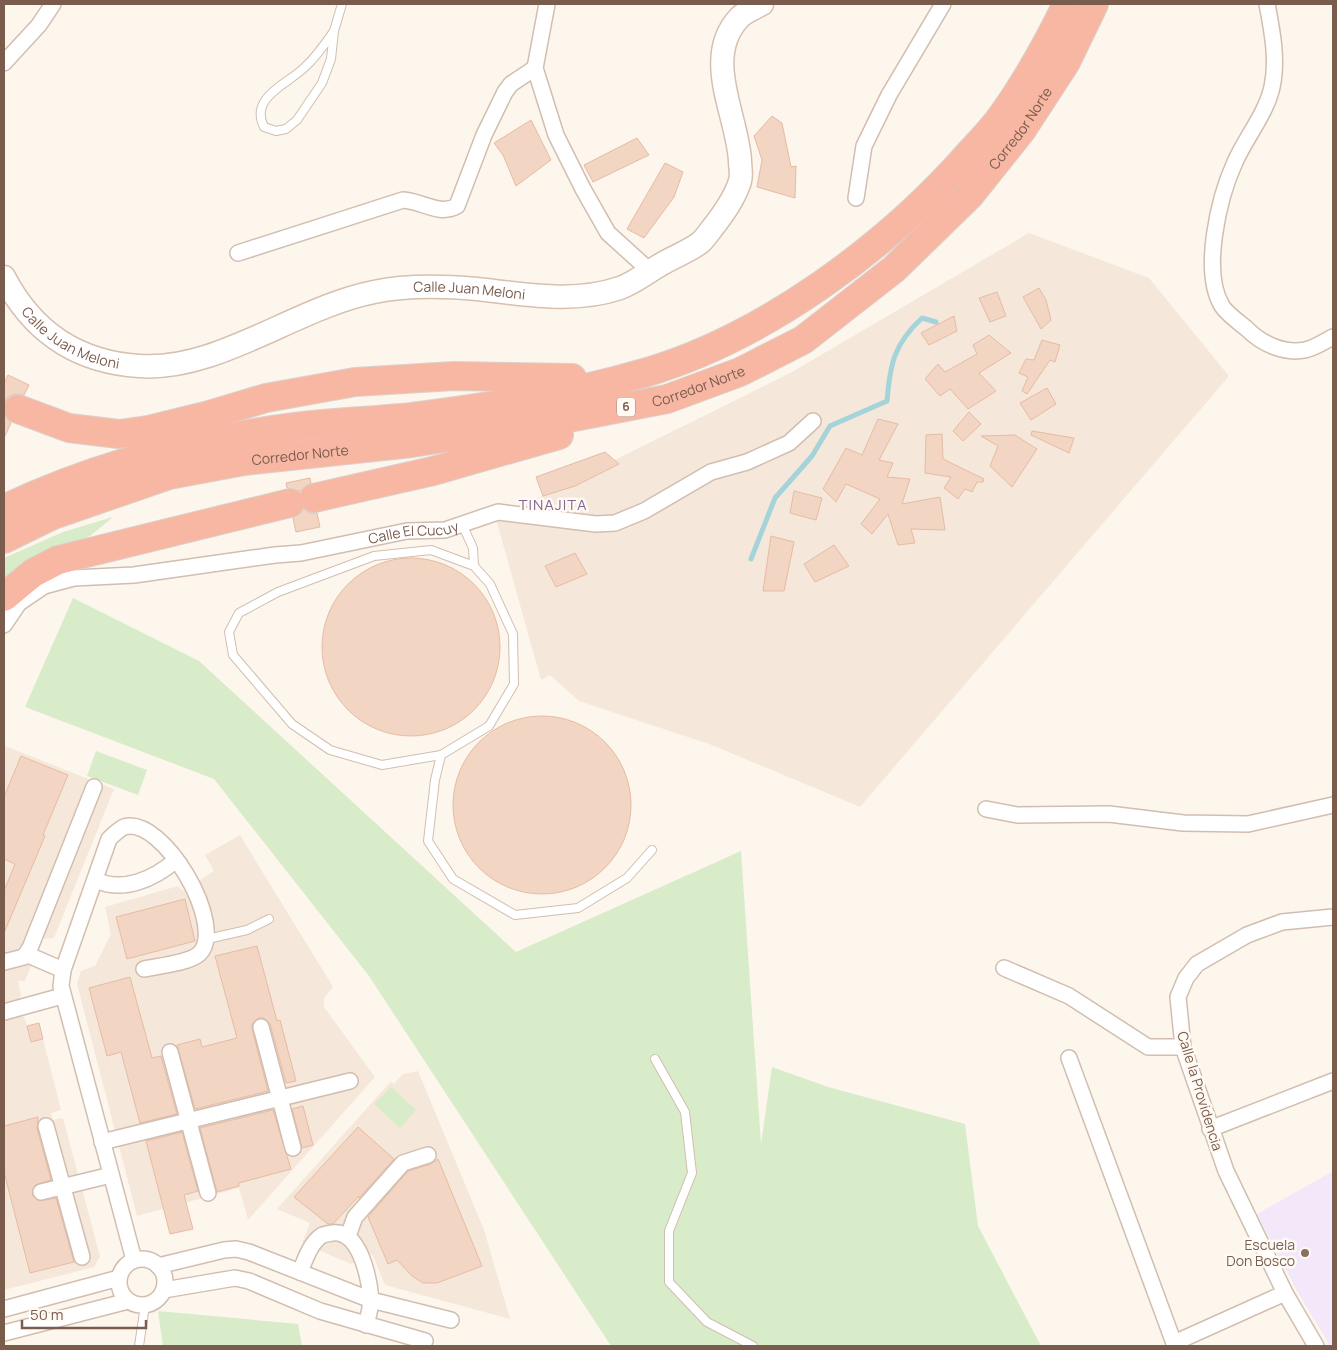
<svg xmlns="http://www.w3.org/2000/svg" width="1337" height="1350" viewBox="0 0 1337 1350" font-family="Manrope,sans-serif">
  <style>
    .residential { fill: #f5e8da }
    .education { fill: #f3e8fa }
    .green { fill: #d8ecc9 }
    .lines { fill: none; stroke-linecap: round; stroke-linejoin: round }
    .stream { stroke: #a5d3da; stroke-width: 5 }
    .building { fill: #f3d5c3; stroke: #e6bba3 }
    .lane-casing { stroke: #d1beb0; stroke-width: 10 }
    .street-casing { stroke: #d1beb0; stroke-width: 18 }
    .secondary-casing { stroke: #d6c0b0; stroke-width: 25 }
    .highway-casing { stroke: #dad1cd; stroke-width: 30 }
    .lane { stroke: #fff; stroke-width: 8 }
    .street { stroke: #fff; stroke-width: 15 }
    .secondary { stroke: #fff; stroke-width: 22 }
    .highway { stroke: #f7b7a3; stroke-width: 28 }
    .education-dot { fill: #8d6e63; stroke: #fffaf3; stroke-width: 2 }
    .labels { text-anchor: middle; stroke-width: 5; stroke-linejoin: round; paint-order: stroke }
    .shield { fill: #fffaf3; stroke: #a28b7f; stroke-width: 1 }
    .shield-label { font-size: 12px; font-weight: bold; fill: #7a5c4d }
    .street-label { font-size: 14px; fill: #7a5c4d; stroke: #fffaf3 }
    .education-label { font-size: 14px; fill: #785e54; stroke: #fffaf3; text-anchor: end }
    .neighbourhood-label { font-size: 15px; letter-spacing: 1px; fill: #846695; stroke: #fffaf3 }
  </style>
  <rect width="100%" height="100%" fill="#fdf6ec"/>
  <g class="residential">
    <path d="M 1029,233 L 1149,278 L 1229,376 L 860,807 L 709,744 L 579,701 L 550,675 L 541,680 L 496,519 L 792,372 Z"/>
    <path d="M 5,746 L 114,789 L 54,938 L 42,939 L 25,981 L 18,981 L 21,996 L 18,1001 L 27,1026 L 39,1023 L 61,1110 L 51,1113 L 53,1120 L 63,1118 L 100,1256 L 94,1267 L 4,1290 Z"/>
    <path d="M 240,835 L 333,987 L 324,998 L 324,1007 L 375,1077 L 248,1220 L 239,1188 L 137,1216 L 77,984 L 81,971 L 95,966 L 111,934 L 105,907 L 178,886 L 183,891 L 214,871 L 205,855 Z"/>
    <path d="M 418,1071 L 484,1230 L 510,1319 L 385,1285 L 372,1254 L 351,1264 L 302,1243 L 310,1223 L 277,1209 L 385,1088 L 391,1082 L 394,1084 L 403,1074 Z"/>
  </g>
  <path class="education" d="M 1333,1171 L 1333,1346 L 1330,1346 L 1297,1291 L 1257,1214 Z"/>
  <g class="green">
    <path d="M 113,517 L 90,536 L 11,574 L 4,582 L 4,558 L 63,532 Z"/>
    <path d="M 73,598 L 199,661 L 516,952 L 741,851 L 761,1144 L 772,1067 L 828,1087 L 965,1124 L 978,1226 L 1041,1346 L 611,1346 L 369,976 L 214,779 L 25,707 Z"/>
    <path d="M 96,751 L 147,770 L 138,795 L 87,776 Z"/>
    <path d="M 391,1087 L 416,1110 L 400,1128 L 374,1104 Z"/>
    <path d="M 158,1311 L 298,1324 L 302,1346 L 163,1346 Z"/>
  </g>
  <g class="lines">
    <path class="stream" d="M 751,559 L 775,498 L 812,456 L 830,426 L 887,401 C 890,364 894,344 922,318 L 936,322"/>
  </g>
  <g class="building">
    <path d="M 772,116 L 782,123 L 791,167 L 796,166 L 795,198 L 757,187 L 762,160 L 754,136 Z"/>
    <path d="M 531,120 L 551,160 L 516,186 L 503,155 L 494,143 Z"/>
    <path d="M 637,138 L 649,155 L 593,182 L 584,165 Z"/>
    <path d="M 665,163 L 683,172 L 674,197 L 644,238 L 627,229 Z"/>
    <path d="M 1039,288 L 1046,300 L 1051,320 L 1041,329 L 1023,297 Z"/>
    <path d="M 997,292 L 1006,316 L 990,322 L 979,298 Z"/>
    <path d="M 954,316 L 957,331 L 929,345 L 921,333 Z"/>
    <path d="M 989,335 L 1011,353 L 979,373 L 996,391 L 968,409 L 950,389 L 940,396 L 925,379 L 938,364 L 945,372 L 977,354 L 973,345 Z"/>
    <path d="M 1042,340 L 1060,345 L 1055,362 L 1050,360 L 1027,394 L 1022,391 L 1028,377 L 1019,373 L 1026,359 L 1034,360 Z"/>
    <path d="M 8,375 L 29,385 L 24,395 L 15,394 L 8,397 L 4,403 L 4,383 Z"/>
    <path d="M 1047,388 L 1056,404 L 1031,420 L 1020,403 Z"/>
    <path d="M 969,412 L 981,424 L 963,441 L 953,431 Z"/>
    <path d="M 4,414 L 11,423 L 4,438 Z"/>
    <path d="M 878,419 L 898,424 L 879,460 L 893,463 L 887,477 L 910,479 L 902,504 L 940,497 L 945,530 L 911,529 L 915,543 L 898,545 L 888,514 L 872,534 L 861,524 L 880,499 L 846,484 L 836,502 L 823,489 L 846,448 L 862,455 Z"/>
    <path d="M 1032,431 L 1074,438 L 1069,453 L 1031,435 Z"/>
    <path d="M 942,434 L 943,459 L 984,479 L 983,482 L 977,482 L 972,492 L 965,489 L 958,499 L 944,488 L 951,477 L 925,473 L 926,435 Z"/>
    <path d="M 1015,435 L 1037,449 L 1012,487 L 990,466 L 998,446 L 981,436 Z"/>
    <path d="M 605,452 L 619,464 L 575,486 L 543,496 L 536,477 Z"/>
    <path d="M 310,478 L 311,483 L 300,491 L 287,488 L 286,483 Z"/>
    <path d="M 794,491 L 822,498 L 816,520 L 790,513 Z"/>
    <path d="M 304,509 L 310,513 L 317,513 L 320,527 L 296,532 L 293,518 Z"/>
    <path d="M 771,536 L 794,542 L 784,591 L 763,591 Z"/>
    <path d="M 834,545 L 849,566 L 815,582 L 804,564 Z"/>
    <path d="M 575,553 L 587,574 L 556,587 L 545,566 Z"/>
    <circle cx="411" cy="647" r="89"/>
    <circle cx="542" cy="805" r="89"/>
    <path d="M 21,756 L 68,775 L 43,835 L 45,836 L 4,933 L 4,891 L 15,864 L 4,859 L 4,797 Z"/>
    <path d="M 185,899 L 195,941 L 127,959 L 116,917 Z"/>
    <path d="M 257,946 L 277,1021 L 280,1020 L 296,1081 L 286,1083 L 270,1024 L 264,1018 L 258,1018 L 252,1024 L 252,1029 L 268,1091 L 195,1109 L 177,1045 L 200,1039 L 202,1047 L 237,1038 L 215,956 Z"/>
    <path d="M 130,977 L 152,1058 L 161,1056 L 177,1114 L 140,1123 L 121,1052 L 107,1056 L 89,988 Z"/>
    <path d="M 39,1023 L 43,1039 L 31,1042 L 27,1026 Z"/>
    <path d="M 303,1106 L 313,1145 L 302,1148 L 292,1109 Z"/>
    <path d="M 273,1110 L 291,1169 L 239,1183 L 239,1186 L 217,1192 L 200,1128 Z"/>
    <path d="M 38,1117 L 37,1128 L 51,1180 L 35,1185 L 32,1195 L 39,1201 L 56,1198 L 74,1262 L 30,1273 L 4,1172 L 4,1126 Z"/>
    <path d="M 358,1127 L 394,1159 L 359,1198 L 359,1196 L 333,1224 L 328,1224 L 294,1197 Z"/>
    <path d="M 182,1132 L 198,1191 L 184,1195 L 193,1229 L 170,1234 L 146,1141 Z"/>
    <path d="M 438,1159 L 482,1266 L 437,1283 L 423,1283 L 412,1276 L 397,1260 L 388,1264 L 368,1217 L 408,1171 L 431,1164 Z"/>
  </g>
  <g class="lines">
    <defs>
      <g id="lane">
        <path d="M 334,31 C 325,44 317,56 305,67 C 288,84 249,97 264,127 L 276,131 L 286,129 L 297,120 L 322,83 L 331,59 L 334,31 L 342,4"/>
        <path d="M 462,524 L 473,548 L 474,566 L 490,584 L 513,634 L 514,684 L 489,726 L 441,755 L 382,765 L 330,750 L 292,724 L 233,655 L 229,632 L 239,613 L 278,592 L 374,556 L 431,550 L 474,566"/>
        <path d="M 441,755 L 435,780 L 428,841 L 453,879 L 515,915 L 578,908 L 627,878 L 652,850"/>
        <path d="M 207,939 L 247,930 L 269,919"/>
        <path d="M 655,1059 L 685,1112 L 692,1173 L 669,1231 L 669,1282 L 707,1322 L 753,1346"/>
        <path d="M 139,1346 L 145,1305"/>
      </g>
      <g id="street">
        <path d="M 547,4 L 535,68 L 556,135 L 583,189 L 608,233 L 650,271"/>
        <path d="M 1267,4 C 1272,30 1278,60 1272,87 C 1266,114 1246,137 1235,162 C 1219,197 1201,271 1222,306 C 1227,314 1239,322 1247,329 C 1262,344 1284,354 1305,350 C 1315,348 1325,341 1333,337"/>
        <path d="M 4,63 L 39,25 L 53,4"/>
        <path d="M 856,198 L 864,146 L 889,95 L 943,4"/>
        <path d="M 238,253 L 403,200 C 422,201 439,216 457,206 L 484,135 L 505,92 L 511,84 L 535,68"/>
        <path id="s1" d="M 4,625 L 19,603 L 44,586 L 74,578 L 134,575 L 275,555 L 301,553 L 407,531 L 445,530 L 498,512 L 596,524 L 615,523 L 644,511 L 711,472 L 747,462 L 789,443 L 813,421"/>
        <path d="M 986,809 L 1017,815 L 1109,814 L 1183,823 L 1248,824 L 1333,805"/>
        <path d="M 96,880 C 123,893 154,879 176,860"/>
        <path d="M 26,954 L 63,970"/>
        <path d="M 4,962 L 24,957 L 30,948 L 94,787"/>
        <path d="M 1004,968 L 1069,996 L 1148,1047 L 1183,1047"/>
        <path d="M 4,1012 L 62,996"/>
        <path d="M 261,1027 L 293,1148"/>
        <path d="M 170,1052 L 208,1193"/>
        <path d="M 1069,1058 L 1175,1346"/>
        <path d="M 46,1126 L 82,1257"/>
        <path d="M 1210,1129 L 1333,1081"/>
        <path d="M 102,1142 L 350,1081"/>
        <path d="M 41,1192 L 111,1175"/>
        <path d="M 348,1236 L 355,1217 L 403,1163 L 428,1155"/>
        <circle cx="142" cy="1282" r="23"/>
        <path d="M 134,1260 L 61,986 L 63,970 L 109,839 C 114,834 118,830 124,827 C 163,815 228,927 199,954 C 189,963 158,966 144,969"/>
        <path d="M 158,1266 L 224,1250 L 236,1249 L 249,1252 L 371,1300 L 451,1320"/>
        <path d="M 300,1272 C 305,1260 310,1244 321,1236 C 324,1234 328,1234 332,1233 C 360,1229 369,1278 371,1299 C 371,1307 368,1317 366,1325"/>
        <path d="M 164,1290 L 235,1278 L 249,1281 L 320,1311 L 425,1341"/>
        <path d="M 4,1309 L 119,1278"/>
        <path d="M 4,1333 L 128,1301"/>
        <path d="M 1174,1343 L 1285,1293"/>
        <path d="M 1316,1346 L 1285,1293 L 1226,1171 L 1183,1047 L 1178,997 L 1186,978 L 1197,964 L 1247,935 L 1282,922 L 1333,917"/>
      </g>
      <g id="secondary">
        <path id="s2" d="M 4,277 C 32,331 76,362 139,366 C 217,372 297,307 374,292 C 407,285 443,286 477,289 C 524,294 573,304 620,288 C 634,283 648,272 660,265 C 673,257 690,251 701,242 C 707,236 712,228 717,222 C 726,210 736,195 740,181 C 742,175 740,167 740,161 C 738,116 701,57 740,17 C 745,12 755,8 762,4"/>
      </g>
      <g id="highway">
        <path d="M 18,409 L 69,428 L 119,434 L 148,430 L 209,415 L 266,398 L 355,382 L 454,376 L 572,378"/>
        <path d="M 314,498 L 433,471 L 559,435"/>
        <path d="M 4,509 C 96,465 194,440 295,427 C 334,422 373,421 412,417 C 490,407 569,395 644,373 C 764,338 887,247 969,154 C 980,142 992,130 1002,116 C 1027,81 1048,43 1067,4"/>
        <path id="s3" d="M 4,539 L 53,515 L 169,475 L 244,461 L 412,443 L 569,418 L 667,399 L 740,372 L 803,340 L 894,269 L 970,195 L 1021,131 L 1066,62 L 1094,4"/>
        <path d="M 4,597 L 33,573 L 58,560 L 290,503"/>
      </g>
    </defs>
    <use href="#lane" class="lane-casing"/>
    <use href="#street" class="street-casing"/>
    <use href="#secondary" class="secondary-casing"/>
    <use href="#highway" class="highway-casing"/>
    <use href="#lane" class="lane"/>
    <use href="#street" class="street"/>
    <use href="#secondary" class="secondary"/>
    <use href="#highway" class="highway"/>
  </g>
  <circle class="education-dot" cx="1305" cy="1253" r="5"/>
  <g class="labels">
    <rect class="shield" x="617" y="397.5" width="18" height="19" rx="4"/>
    <g class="shield-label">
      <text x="626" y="411">6</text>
    </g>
    <g class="street-label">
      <text dy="5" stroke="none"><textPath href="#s3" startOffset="1135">Corredor Norte</textPath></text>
      <text dy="5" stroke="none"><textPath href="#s2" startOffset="514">Calle Juan Meloni</textPath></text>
      <text dy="5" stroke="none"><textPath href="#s2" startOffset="94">Calle Juan Meloni</textPath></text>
      <text dy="5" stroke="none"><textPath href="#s3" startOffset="715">Corredor Norte</textPath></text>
      <text dy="5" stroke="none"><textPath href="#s3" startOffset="310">Corredor Norte</textPath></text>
      <text dy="5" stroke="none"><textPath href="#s1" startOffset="431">Calle El Cucuy</textPath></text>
      <text transform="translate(1200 1091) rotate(73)" y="5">Calle la Providencia</text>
    </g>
    <g class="education-label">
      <text x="1295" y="1250">Escuela<tspan x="1295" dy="16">Don Bosco</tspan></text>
    </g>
    <g class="neighbourhood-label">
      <text x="553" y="510">TINAJITA</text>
    </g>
  </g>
  <rect width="1337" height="1350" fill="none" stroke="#7a5c4d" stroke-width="10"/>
  <path d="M22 1320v8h124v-8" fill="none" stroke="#7a5c4d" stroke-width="2.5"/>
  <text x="30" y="1320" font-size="15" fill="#7a5c4d" stroke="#fffaf3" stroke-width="4" paint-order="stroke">50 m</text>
</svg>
